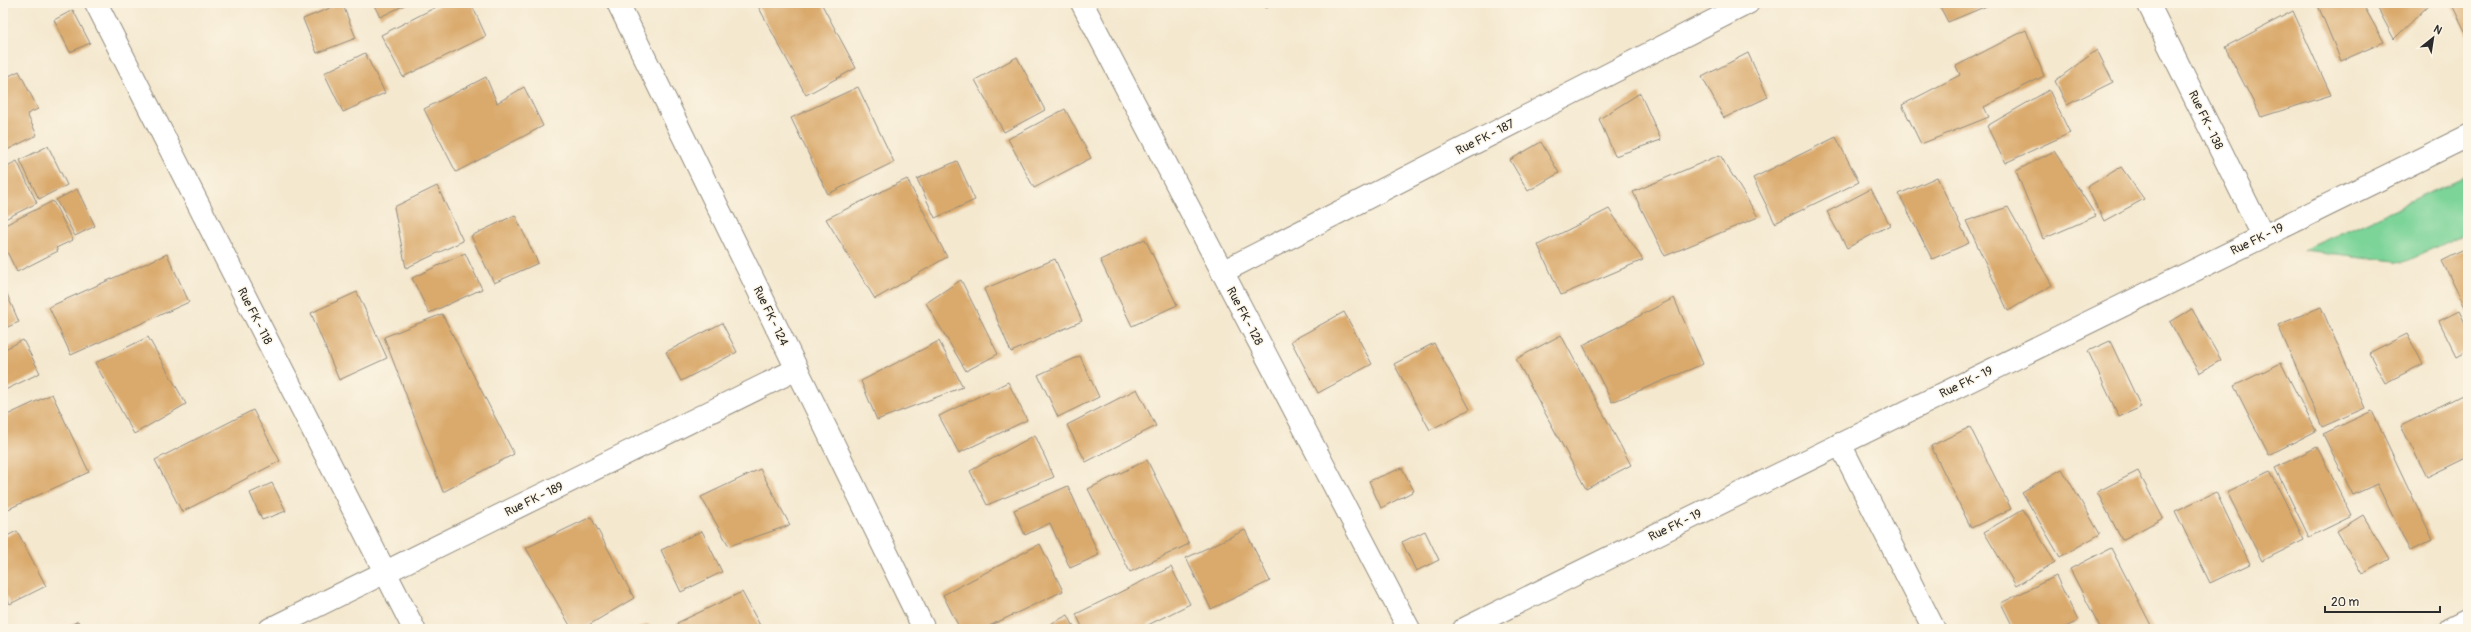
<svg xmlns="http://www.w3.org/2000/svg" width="2471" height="632" viewBox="0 0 2471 632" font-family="Pangolin,sans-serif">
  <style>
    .green { fill: #7bd499; stroke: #538062 }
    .building { fill: #daaa6d }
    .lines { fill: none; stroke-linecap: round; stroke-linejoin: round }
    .minor-casing { stroke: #908a7d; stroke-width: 24 }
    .minor { stroke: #fff; stroke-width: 22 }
    .labels { text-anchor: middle; stroke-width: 3; stroke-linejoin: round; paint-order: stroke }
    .street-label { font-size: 12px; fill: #2b2b2b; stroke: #fcf5e5 }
  </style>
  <rect width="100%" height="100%" fill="#fcf5e5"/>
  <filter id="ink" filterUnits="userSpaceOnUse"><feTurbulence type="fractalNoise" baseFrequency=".025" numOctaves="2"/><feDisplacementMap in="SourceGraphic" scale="8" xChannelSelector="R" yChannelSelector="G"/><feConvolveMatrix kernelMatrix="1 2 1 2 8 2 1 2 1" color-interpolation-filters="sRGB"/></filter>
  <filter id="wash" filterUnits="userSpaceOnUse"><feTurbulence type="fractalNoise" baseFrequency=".012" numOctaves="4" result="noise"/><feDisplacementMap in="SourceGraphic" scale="16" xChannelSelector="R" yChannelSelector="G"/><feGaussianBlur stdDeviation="0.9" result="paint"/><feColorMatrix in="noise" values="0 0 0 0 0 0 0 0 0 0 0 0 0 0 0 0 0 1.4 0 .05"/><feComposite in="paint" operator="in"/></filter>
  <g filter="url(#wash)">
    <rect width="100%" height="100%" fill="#f4e8cf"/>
    <path class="green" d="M 2468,176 L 2468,232 L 2404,262 L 2303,250 Z"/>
    <g id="blocks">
      <g class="building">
        <path d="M 342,3 L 356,38 L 317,53 L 303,19 Z"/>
        <path d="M 373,3 L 409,3 L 380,17 Z"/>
        <path d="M 444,3 L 471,3 L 486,36 L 403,77 L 381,35 Z"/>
        <path d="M 763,3 L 821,3 L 856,68 L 806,95 L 758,6 Z"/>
        <path d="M 1264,3 L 1276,3 L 1266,8 Z"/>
        <path d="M 1938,3 L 1988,3 L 1989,5 L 1948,22 Z"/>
        <path d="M 2317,3 L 2362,3 L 2384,42 L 2341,61 Z"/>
        <path d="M 2375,3 L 2431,3 L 2394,39 Z"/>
        <path d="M 2451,3 L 2468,3 L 2468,37 Z"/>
        <path d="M 73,10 L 90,43 L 70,52 L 54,20 Z"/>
        <path d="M 2293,11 L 2331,95 L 2261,117 L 2225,47 Z"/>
        <path d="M 2026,30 L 2044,76 L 1984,107 L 1989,117 L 1921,144 L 1902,105 L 1960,75 L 1956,66 Z"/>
        <path d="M 2097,50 L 2113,82 L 2067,105 L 2055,81 Z"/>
        <path d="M 365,53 L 385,93 L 343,112 L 324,73 Z"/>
        <path d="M 1748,53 L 1768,97 L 1724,118 L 1702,77 Z"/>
        <path d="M 1017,57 L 1045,110 L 1004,132 L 975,80 Z"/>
        <path d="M 19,71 L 38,109 L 27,114 L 37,135 L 3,152 L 3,79 Z"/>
        <path d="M 486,77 L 497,103 L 524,87 L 543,126 L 456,172 L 424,109 Z"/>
        <path d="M 858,87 L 894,162 L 828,194 L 791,118 Z"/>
        <path d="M 2049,90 L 2070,133 L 2005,163 L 1987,126 Z"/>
        <path d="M 1640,93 L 1661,140 L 1615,156 L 1599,119 Z"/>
        <path d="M 1065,109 L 1091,158 L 1034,188 L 1008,139 Z"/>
        <path d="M 1836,137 L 1859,182 L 1775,223 L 1753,178 Z"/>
        <path d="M 1541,142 L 1559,173 L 1528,191 L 1510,160 Z"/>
        <path d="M 48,146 L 67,185 L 39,199 L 20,160 Z"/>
        <path d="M 2054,151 L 2096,216 L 2043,239 L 2016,171 Z"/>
        <path d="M 1720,155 L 1758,217 L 1665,256 L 1633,192 Z"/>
        <path d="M 17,161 L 37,203 L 3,220 L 3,168 Z"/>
        <path d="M 957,161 L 975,200 L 935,218 L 917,179 Z"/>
        <path d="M 2121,167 L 2144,199 L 2104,221 L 2087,187 Z"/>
        <path d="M 1937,177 L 1969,243 L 1932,259 L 1899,194 Z"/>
        <path d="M 907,179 L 947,257 L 875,299 L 826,219 Z"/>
        <path d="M 437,186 L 463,241 L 406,268 L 394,207 Z"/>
        <path d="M 77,189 L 95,226 L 75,236 L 56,200 Z"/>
        <path d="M 1871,189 L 1890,225 L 1847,248 L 1827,212 Z"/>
        <path d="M 53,201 L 73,240 L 56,248 L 58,251 L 17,272 L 3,244 L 3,226 Z"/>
        <path d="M 2008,207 L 2052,285 L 2008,311 L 1966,221 Z"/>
        <path d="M 1609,209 L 1643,260 L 1561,295 L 1538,245 Z"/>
        <path d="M 515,215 L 538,263 L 494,283 L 471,236 Z"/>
        <path d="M 1145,239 L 1177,305 L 1132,326 L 1100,260 Z"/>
        <path d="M 2468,248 L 2468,313 L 2442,261 Z"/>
        <path d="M 465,253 L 482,289 L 429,313 L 412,278 Z"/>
        <path d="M 167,254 L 189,302 L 71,355 L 49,307 Z"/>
        <path d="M 1055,259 L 1082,321 L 1011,352 L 984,289 Z"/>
        <path d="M 961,280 L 998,354 L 966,371 L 926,303 Z"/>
        <path d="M 6,292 L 19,322 L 3,329 L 3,293 Z"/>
        <path d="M 357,292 L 387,358 L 339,380 L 311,313 Z"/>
        <path d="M 1674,298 L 1703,364 L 1612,402 L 1583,345 Z"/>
        <path d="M 2321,307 L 2365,408 L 2322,427 L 2278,325 Z"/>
        <path d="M 2192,309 L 2221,360 L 2199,373 L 2170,322 Z"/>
        <path d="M 2459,311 L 2468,329 L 2468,351 L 2457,357 L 2439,321 Z"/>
        <path d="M 1344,312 L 1372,364 L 1318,393 L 1291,341 Z"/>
        <path d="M 442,314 L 514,454 L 443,492 L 384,337 Z"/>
        <path d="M 722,323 L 737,352 L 681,381 L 666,352 Z"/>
        <path d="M 2407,334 L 2423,364 L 2385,383 L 2369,353 Z"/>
        <path d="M 1561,335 L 1631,465 L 1586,489 L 1516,359 Z"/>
        <path d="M 148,337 L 186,404 L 134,434 L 95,363 Z"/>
        <path d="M 23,340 L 40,373 L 3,391 L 3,350 Z"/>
        <path d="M 939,341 L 963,387 L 877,420 L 861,381 Z"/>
        <path d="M 2110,341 L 2141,407 L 2119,417 L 2088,351 Z"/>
        <path d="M 1434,343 L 1470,409 L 1430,430 L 1394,364 Z"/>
        <path d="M 1080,356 L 1099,397 L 1058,417 L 1038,375 Z"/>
        <path d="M 2281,363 L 2316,431 L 2269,455 L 2234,386 Z"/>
        <path d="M 1008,382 L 1027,420 L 959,453 L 939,416 Z"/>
        <path d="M 1137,389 L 1156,426 L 1086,462 L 1067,425 Z"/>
        <path d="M 2468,392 L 2468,457 L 2427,477 L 2401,426 Z"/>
        <path d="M 52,394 L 89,472 L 4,511 L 3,417 Z"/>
        <path d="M 253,410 L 280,461 L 182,512 L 155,460 Z"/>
        <path d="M 2372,411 L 2433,540 L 2410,551 L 2377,484 L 2353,495 L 2323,434 Z"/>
        <path d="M 1970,427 L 2011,509 L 1971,528 L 1931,446 Z"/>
        <path d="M 1035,435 L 1054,477 L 987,505 L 970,471 Z"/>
        <path d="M 2317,447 L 2352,516 L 2309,537 L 2275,468 Z"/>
        <path d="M 1147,460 L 1189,544 L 1130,572 L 1088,489 Z"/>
        <path d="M 1402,468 L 1414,491 L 1381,508 L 1369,481 Z"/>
        <path d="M 760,469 L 790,525 L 729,546 L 701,497 Z"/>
        <path d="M 2062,469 L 2100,534 L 2060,557 L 2022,492 Z"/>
        <path d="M 2138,471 L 2163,518 L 2122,540 L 2097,492 Z"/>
        <path d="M 2270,471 L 2304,540 L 2262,561 L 2227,492 Z"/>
        <path d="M 272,483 L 286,511 L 262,520 L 250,493 Z"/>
        <path d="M 1068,486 L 1099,555 L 1070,568 L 1050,523 L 1025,535 L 1014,510 Z"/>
        <path d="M 2216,492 L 2250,564 L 2210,583 L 2175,511 Z"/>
        <path d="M 2023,509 L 2055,562 L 2016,586 L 1984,532 Z"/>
        <path d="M 2363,515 L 2389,559 L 2362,574 L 2337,531 Z"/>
        <path d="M 591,517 L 634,598 L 582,629 L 572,629 L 526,548 Z"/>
        <path d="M 1245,530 L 1270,581 L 1211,609 L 1186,558 Z"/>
        <path d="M 17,531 L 46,586 L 10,604 L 3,590 L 3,538 Z"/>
        <path d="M 702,531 L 722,572 L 681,592 L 661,550 Z"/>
        <path d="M 1425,531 L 1439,560 L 1416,571 L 1402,542 Z"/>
        <path d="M 1040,544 L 1063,591 L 983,629 L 960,629 L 943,595 Z"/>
        <path d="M 2111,548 L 2153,629 L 2101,629 L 2070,569 Z"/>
        <path d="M 1171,567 L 1190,604 L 1140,629 L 1083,629 L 1076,614 Z"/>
        <path d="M 2056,576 L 2078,621 L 2062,629 L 2014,629 L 2001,603 Z"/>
        <path d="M 742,592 L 762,629 L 680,629 L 677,623 Z"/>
        <path d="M 1068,615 L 1075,629 L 1040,629 Z"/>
        <path d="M 78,621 L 82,629 L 64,629 Z"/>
        <path d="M 648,624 L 651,629 L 636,629 Z"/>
      </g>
    </g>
  </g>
  <g filter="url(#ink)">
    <use href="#blocks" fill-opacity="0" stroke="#908a7d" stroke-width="1"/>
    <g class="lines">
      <defs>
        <g id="minor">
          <path d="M 96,3 L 414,629"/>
          <path d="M 618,3 L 924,629"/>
          <path d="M 1082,3 L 1409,629"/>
          <path d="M 2148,3 L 2263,236"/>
          <path d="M 1222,272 L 1748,3"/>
          <path d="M 1840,444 L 1934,629"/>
          <path d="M 270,629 L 797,369"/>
          <path d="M 1464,629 L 2468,136"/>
          <path d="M 2450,629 L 2468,620"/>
        </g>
      </defs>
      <use href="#minor" class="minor-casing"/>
      <use href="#minor" class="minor"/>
    </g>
  </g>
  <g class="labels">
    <g class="street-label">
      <text transform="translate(2206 120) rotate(64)" y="4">Rue FK - 138</text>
      <text transform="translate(1485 137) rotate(-27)" y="4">Rue FK - 187</text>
      <text transform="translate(2257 239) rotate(-26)" y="4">Rue FK - 19</text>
      <text transform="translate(255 316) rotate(63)" y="4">Rue FK - 118</text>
      <text transform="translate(771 316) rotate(64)" y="4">Rue FK - 124</text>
      <text transform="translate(1245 316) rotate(62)" y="4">Rue FK - 128</text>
      <text transform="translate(1966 382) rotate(-26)" y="4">Rue FK - 19</text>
      <text transform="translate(534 499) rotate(-26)" y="4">Rue FK - 189</text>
      <text transform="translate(1675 525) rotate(-26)" y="4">Rue FK - 19</text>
    </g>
  </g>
  <rect width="2471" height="632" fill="none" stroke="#fcf5e5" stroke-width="16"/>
  <g transform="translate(2433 38) rotate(30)" stroke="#fcf5e5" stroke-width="3" paint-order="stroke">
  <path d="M0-3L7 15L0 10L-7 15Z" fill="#2b2b2b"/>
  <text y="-6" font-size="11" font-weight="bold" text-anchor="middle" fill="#2b2b2b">N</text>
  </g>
  <path d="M2325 606v6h115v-6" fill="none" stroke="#2b2b2b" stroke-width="2"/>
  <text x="2331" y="606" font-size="12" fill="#2b2b2b" stroke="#fcf5e5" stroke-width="3" paint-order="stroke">20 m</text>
</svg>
